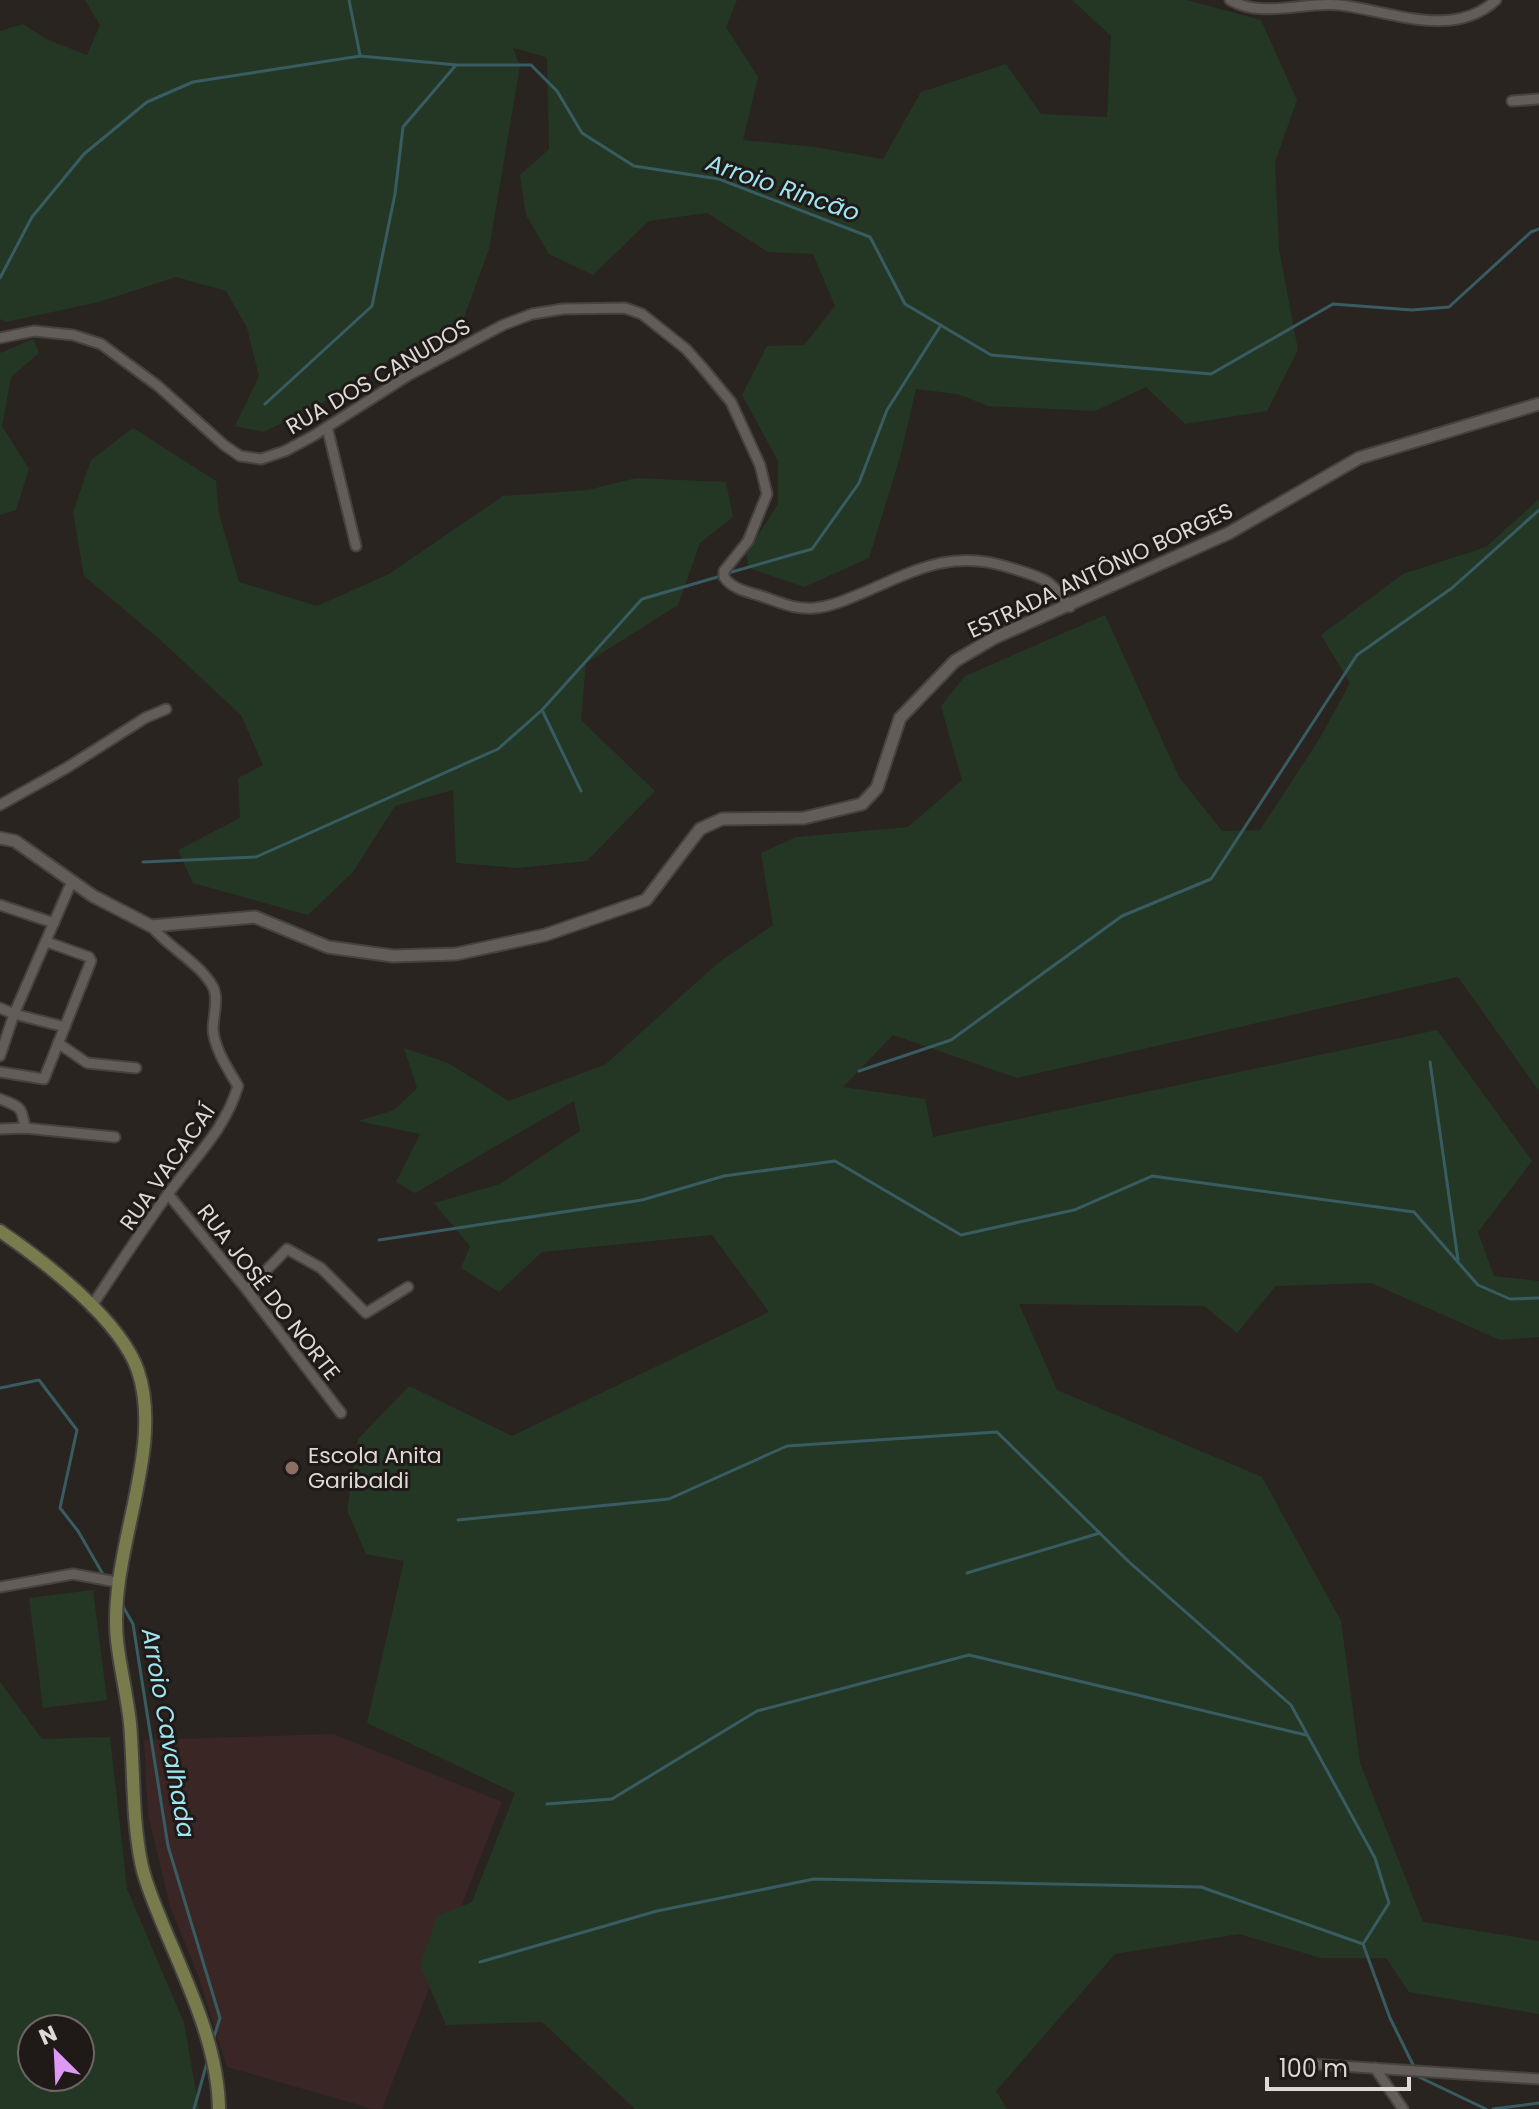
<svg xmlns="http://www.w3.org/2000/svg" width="1539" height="2109" viewBox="0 0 1539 2109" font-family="Poppins,sans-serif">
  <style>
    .medical { fill: #3a2625 }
    .green { fill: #243724; fill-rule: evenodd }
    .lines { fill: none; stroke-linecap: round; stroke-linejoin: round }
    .stream { stroke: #385c62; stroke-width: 3 }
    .minor-casing { stroke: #46423f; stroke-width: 13 }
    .tertiary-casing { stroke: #46423f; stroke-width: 15 }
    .secondary-casing { stroke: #46423f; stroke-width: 16 }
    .minor { stroke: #635d59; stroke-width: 9 }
    .tertiary { stroke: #635d59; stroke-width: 11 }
    .secondary { stroke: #787c4c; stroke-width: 12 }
    .education-dot { fill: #8d6e63; stroke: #1f1a17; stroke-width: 3 }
    .labels { text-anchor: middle; stroke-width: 6; stroke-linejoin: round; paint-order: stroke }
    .street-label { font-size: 22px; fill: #ddd9d7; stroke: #1f1a17 }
    .poi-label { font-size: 22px; fill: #ddd9d7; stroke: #1f1a17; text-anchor: start }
    .water-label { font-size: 24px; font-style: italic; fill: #9ee5f1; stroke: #1f1a17 }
  </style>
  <rect width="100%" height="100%" fill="#292420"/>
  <path class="medical" d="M 333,1734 L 502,1802 L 382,2109 L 373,2109 L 227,2067 L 199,1978 L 170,1906 L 148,1815 L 144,1740 Z"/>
  <g class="green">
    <path d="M 85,0 L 737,0 L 726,27 L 758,77 L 743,140 L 815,147 L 883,159 L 921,92 L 1006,64 L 1041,114 L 1107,117 L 1111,36 L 1072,0 L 1187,0 L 1261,20 L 1297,100 L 1275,162 L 1279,249 L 1298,350 L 1267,411 L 1185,424 L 1146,387 L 1095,411 L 988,406 L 958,394 L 916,389 L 900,457 L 869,558 L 804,587 L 749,568 L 746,554 L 778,504 L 778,461 L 742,395 L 767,346 L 804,345 L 835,306 L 813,254 L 768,252 L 707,213 L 649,221 L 593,275 L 549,254 L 526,215 L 520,175 L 549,149 L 547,60 L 546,57 L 513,48 L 520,66 L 489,249 L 461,326 L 401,353 L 316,407 L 263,432 L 235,426 L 259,376 L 247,328 L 226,291 L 176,277 L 99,302 L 6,322 L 0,319 L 0,31 L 23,24 L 46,39 L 87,55 L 100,25 Z"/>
    <path d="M 33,339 L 39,353 L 11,377 L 2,426 L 29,469 L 16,510 L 0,515 L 0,353 Z"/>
    <path d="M 133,428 L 216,481 L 219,514 L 239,582 L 317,606 L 389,574 L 503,496 L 588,490 L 636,478 L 726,482 L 733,517 L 700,543 L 678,605 L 586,663 L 581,720 L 655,791 L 587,861 L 518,868 L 456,863 L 453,790 L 395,806 L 353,872 L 308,915 L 193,883 L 178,850 L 240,818 L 238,778 L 263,765 L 241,715 L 157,637 L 84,576 L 73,512 L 91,460 Z"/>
    <path d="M 1539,499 L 1539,1091 L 1458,977 L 1017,1078 L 893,1035 L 843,1087 L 925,1099 L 933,1137 L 1437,1030 L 1532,1161 L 1478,1232 L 1494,1276 L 1539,1281 L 1539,1337 L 1500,1340 L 1371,1283 L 1276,1286 L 1237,1333 L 1204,1306 L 1019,1304 L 1057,1390 L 1262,1477 L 1341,1621 L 1360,1763 L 1423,1922 L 1539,1941 L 1539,2014 L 1409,1992 L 1386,1958 L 1321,1958 L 1239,1934 L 1115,1954 L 996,2091 L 1007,2109 L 635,2109 L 542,2022 L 446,2025 L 420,1965 L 437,1916 L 472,1902 L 515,1793 L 367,1723 L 404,1561 L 366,1554 L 347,1510 L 358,1439 L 409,1386 L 512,1436 L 769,1312 L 712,1235 L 542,1252 L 499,1292 L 461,1268 L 470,1246 L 434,1203 L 500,1184 L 580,1131 L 574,1101 L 415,1193 L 396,1182 L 420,1134 L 358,1121 L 394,1110 L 417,1088 L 404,1048 L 448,1063 L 509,1101 L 606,1064 L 718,963 L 773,925 L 761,853 L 796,837 L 908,827 L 962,780 L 941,706 L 965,676 L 1105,615 L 1179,777 L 1222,831 L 1260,830 L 1320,738 L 1350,683 L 1321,635 L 1403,574 L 1486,547 Z"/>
    <path d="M 93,1590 L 107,1700 L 43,1708 L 29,1598 Z"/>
    <path d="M 0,1682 L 42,1739 L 110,1737 L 127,1889 L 184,2023 L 199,2109 L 0,2109 ZM 32,2029 L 80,2029 L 80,2077 L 32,2077 Z"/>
  </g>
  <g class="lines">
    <g class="stream">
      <path d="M 349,0 L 360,55"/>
      <path d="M 0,278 L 32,217 L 84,154 L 147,102 L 193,82 L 360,56 L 457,65 L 531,65 L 557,91 L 582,133 L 634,166 L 719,179 L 870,237 L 905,304 L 991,355 L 1211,374 L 1333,304 L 1412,310 L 1449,307 L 1531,232 L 1539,229"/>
      <path d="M 265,404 L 372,306 L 395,194 L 403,127 L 456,65"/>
      <path d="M 728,573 L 812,549 L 859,483 L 887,410 L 941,325"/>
      <path d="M 543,712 L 581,791"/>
      <path d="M 143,862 L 256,857 L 498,749 L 542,710 L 642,599 L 721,576"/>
      <path d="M 1430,1062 L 1458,1260"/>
      <path d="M 859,1071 L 951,1040 L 1122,916 L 1211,879 L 1357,655 L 1452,588 L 1539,510"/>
      <path d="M 379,1240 L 642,1200 L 724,1176 L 835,1161 L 961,1235 L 1074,1210 L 1152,1176 L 1414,1212 L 1478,1285 L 1510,1299 L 1539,1298"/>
      <path d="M 0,1388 L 39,1380 L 77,1430 L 60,1508 L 78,1531 L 104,1576"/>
      <path d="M 458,1520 L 669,1499 L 787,1446 L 997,1432 L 1128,1561 L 1291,1705 L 1375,1858 L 1389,1903 L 1363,1944"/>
      <path d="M 967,1573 L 1100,1533"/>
      <path d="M 121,1603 L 133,1624 L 168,1846 L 220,2018 L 213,2040"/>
      <path d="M 547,1804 L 612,1799 L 757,1711 L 969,1655 L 1306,1735"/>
      <path d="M 480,1962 L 657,1911 L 814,1879 L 1201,1887 L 1363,1944 L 1390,2018 L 1419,2077 L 1486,2109"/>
      <path d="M 194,2109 L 208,2059"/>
      <path d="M 1493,2109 L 1539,2103"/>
    </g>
    <defs>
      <g id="minor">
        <path d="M 1230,0 C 1264,19 1304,1 1340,5 C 1390,11 1453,40 1496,0"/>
        <path d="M 1512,101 L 1539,99"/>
        <path d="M 0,338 L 34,331 L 73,335 L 101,344 L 158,386 L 224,445 L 240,456 L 261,459 L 285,451 L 313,436 L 409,375 L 503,325 L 532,314 L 563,309 L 625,308 L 642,314 L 686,349 L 702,367 L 731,402 L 760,465 L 767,494 L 748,541 L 724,571 L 724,577 C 732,589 748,592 761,596 C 779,602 795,610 814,608 C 830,607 845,600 860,594 C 914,571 952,548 1011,568 C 1043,578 1050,578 1070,607"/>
        <path d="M 327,427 L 356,546"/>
        <path d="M 0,805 L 68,767 L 145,718 L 166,709"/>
        <path d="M 0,905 L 54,923"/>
        <path d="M 0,1008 L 14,1014 L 65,1027"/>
        <path d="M 58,1043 L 87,1063 L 136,1068"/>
        <path d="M 0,1056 L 14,1014 L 72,881"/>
        <path d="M 0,1072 L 44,1079 L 91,961 L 89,957 L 47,942"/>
        <path d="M 0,1099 C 20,1107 22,1106 25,1128"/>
        <path d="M 0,1129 L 25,1128 L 115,1137"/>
        <path d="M 168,1194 L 247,1290 L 341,1413"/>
        <path d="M 247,1290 L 287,1249 L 321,1268 L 366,1313 L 408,1287"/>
        <path d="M 91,1307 C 116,1270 141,1231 168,1194 C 194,1158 225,1130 238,1086 C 228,1069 215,1050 213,1030 C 213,1017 219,998 213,987 C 201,964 168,947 151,926"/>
        <path d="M 0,1587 L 73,1574 L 117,1582"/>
        <path d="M 1310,2064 L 1539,2079"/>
        <path d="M 1375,2068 L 1403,2109"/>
      </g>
      <path id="tertiary" d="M 0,838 L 15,841 L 93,896 L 151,926 L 255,917 L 328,947 L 393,956 L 456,954 L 545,935 L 646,900 L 700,829 L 722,819 L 804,818 L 862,804 L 877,788 L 900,718 L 955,661 L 994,638 L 1229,533 L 1359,458 L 1539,404"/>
      <path id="secondary" d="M 0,1231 C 44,1261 121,1320 138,1371 C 165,1451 108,1552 117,1640 C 120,1668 127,1695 130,1723 C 134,1769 132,1817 141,1862 C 145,1883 155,1905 163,1925 C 187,1983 218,2045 219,2109"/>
    </defs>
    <use href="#minor" class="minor-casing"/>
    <use href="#tertiary" class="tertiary-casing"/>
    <use href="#secondary" class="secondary-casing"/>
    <use href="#minor" class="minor"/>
    <use href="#tertiary" class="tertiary"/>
    <use href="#secondary" class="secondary"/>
  </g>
  <circle class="education-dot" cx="292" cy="1468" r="8"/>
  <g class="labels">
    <g class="street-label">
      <text transform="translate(378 376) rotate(-30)" y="8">RUA DOS CANUDOS</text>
      <text transform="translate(1100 570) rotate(-25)" y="8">ESTRADA ANTÔNIO BORGES</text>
      <text transform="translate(167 1167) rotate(-55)" y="8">RUA VACACAÍ</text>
      <text transform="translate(269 1292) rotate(52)" y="8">RUA JOSÉ DO NORTE</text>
    </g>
    <g class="poi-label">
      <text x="308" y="1463">Escola Anita<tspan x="308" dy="25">Garibaldi</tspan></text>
    </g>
    <g class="water-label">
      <text transform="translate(783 188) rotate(19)" y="8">Arroio Rincão</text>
      <text transform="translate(168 1733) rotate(80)" y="8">Arroio Cavalhada</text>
    </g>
  </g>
  <g transform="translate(56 2053) rotate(336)"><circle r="38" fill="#1f1a17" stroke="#6b6664" stroke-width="2"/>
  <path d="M0-6L14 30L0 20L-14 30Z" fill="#dd99f4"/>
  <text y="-12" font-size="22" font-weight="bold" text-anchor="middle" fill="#ddd9d7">N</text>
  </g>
  <path d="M1267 2077v12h142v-12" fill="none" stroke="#ddd9d7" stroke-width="4"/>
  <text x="1279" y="2077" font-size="24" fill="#ddd9d7" stroke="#1f1a17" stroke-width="6" paint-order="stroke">100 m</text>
</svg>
